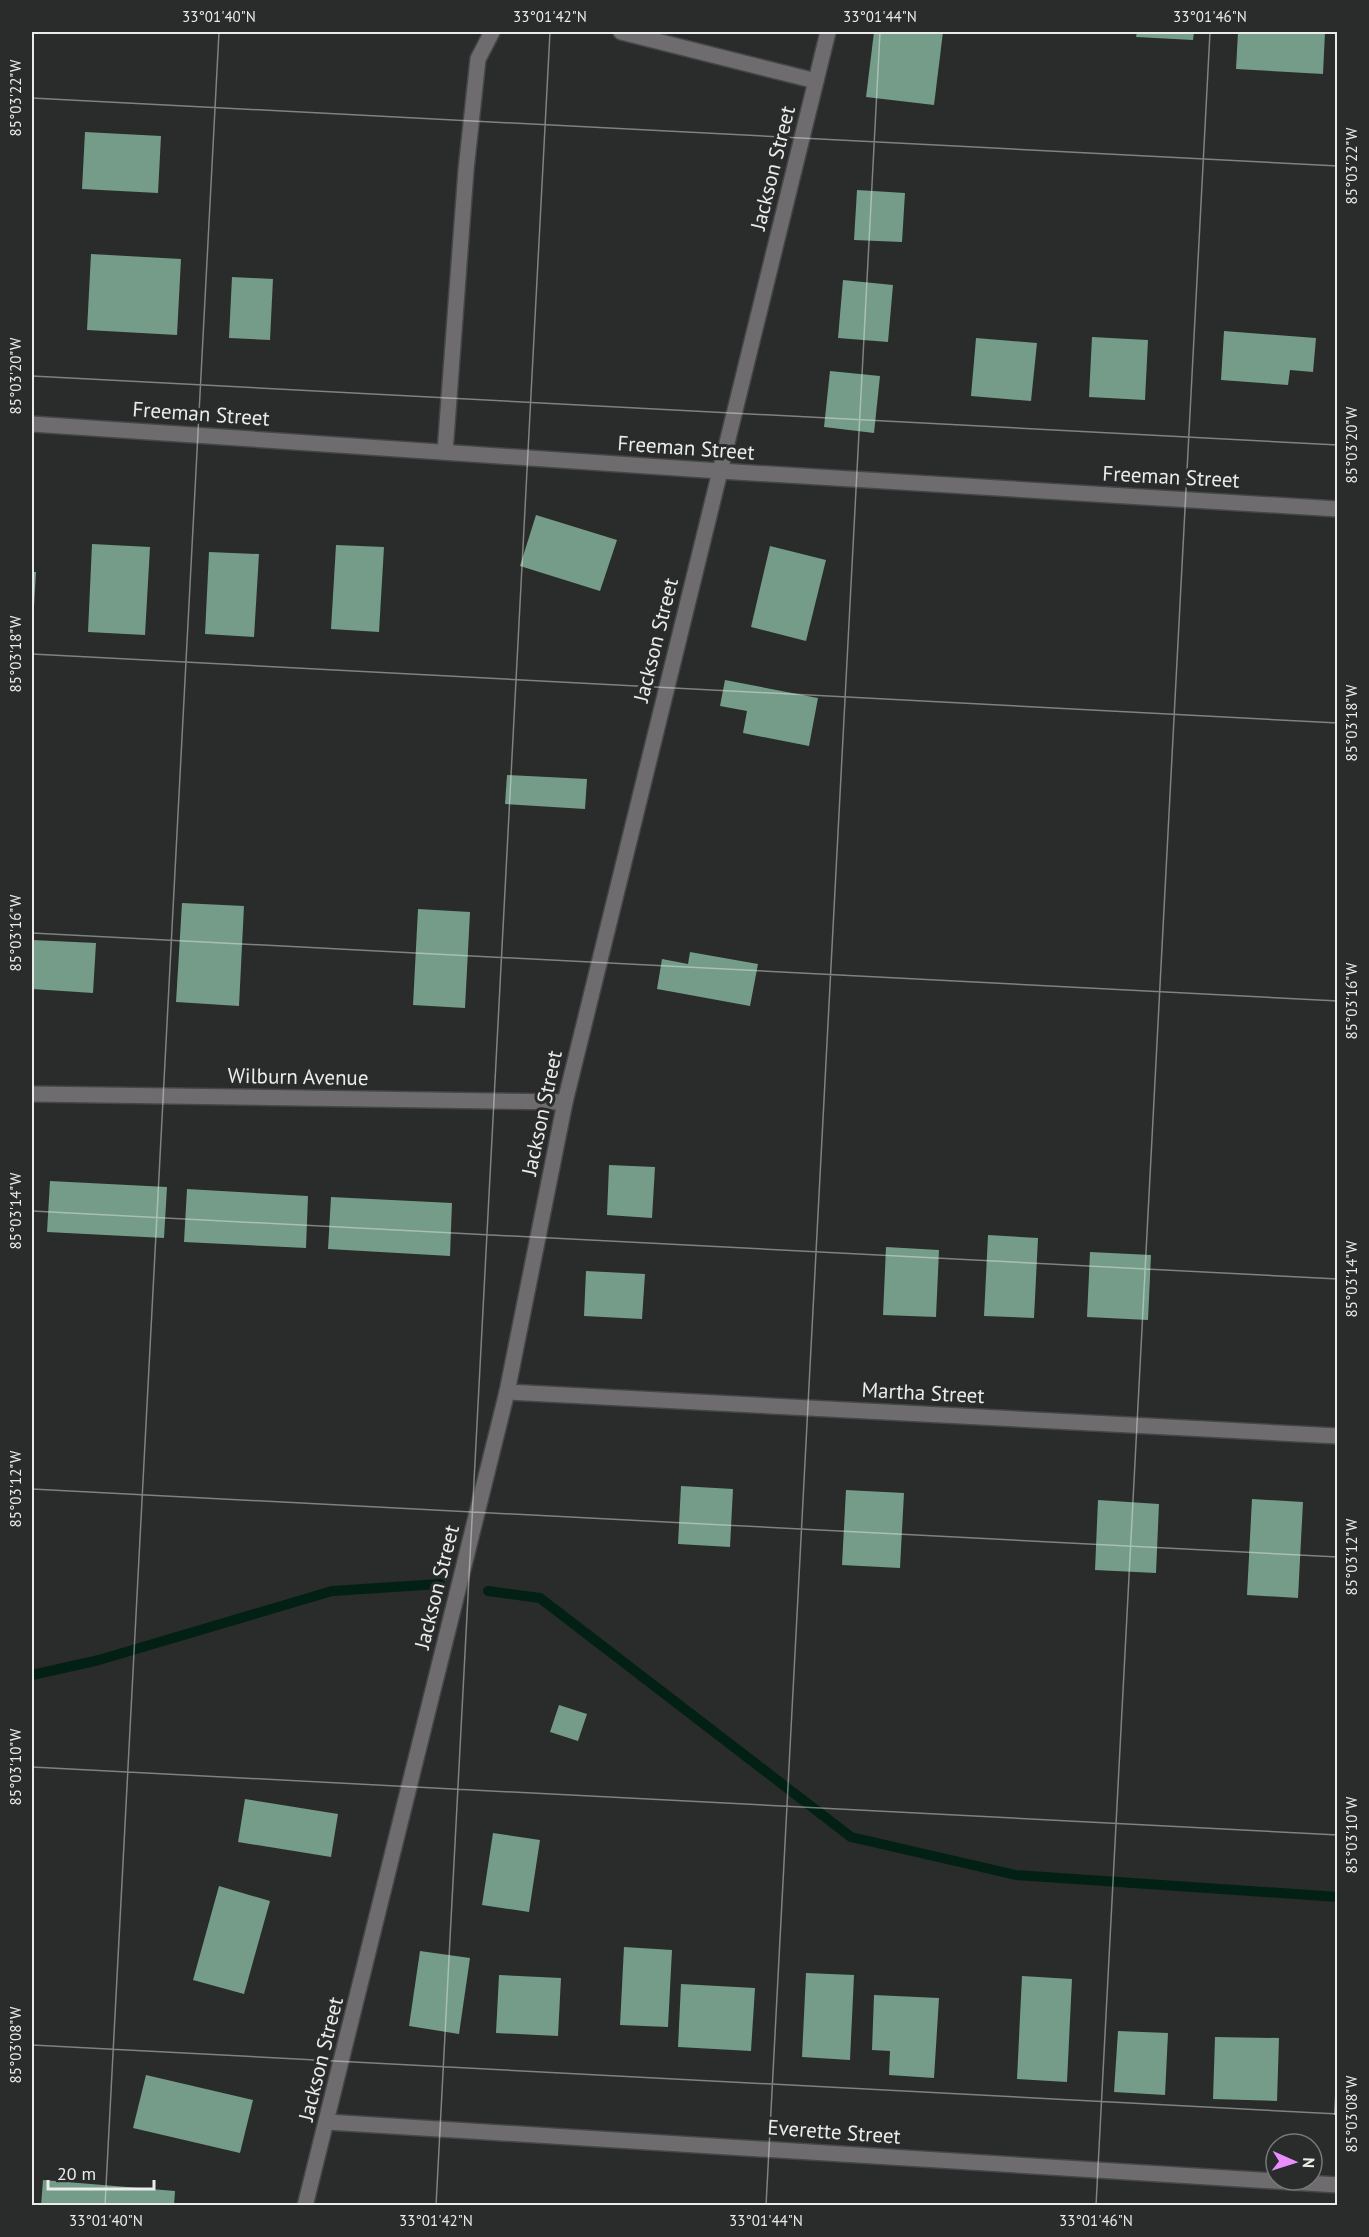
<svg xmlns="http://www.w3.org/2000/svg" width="1369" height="2237" viewBox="0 0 1369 2237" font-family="'PT Sans',sans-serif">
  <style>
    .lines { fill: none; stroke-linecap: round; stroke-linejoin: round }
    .stream { stroke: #032015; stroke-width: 10 }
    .building { fill: #749c88 }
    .minor-casing { stroke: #444745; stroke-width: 18 }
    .minor { stroke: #6e6c6e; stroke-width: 15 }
    .ticks { fill: none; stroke: #e9ecea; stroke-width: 1.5; stroke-opacity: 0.45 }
    .labels { text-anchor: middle; stroke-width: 6; stroke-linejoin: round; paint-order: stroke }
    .street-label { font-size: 21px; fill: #e9ecea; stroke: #292c2a }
    .neatline { fill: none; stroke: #e9ecea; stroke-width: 2 }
    .ticks-label { font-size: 15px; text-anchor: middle; fill: #e9ecea }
  </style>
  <rect width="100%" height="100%" fill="#292c2a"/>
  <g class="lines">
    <g class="stream">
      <path d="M 488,1591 L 540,1598 L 851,1837 L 1016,1875 L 1338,1897"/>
      <path d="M 32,1675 L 99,1660 L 332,1591 L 440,1584"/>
    </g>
  </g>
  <g class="building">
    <path d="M 874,32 L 943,32 L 934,105 L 866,97 Z"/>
    <path d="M 1137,32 L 1194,32 L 1193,40 L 1136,37 Z"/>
    <path d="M 1238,32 L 1325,32 L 1323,74 L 1236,69 Z"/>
    <path d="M 85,132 L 161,136 L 158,193 L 82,189 Z"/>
    <path d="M 857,190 L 905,193 L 902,242 L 854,240 Z"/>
    <path d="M 91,254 L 181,259 L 177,335 L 87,330 Z"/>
    <path d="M 232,277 L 273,279 L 270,340 L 229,338 Z"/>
    <path d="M 843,280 L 893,285 L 888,342 L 838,338 Z"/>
    <path d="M 1224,331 L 1316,338 L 1313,372 L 1290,370 L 1288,385 L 1221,380 Z"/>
    <path d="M 1092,337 L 1148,340 L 1145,400 L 1089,397 Z"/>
    <path d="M 976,338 L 1037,343 L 1031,401 L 971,396 Z"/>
    <path d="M 830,371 L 880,376 L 874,433 L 824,427 Z"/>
    <path d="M 536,515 L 617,540 L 600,591 L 520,566 Z"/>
    <path d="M 92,544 L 150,547 L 145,635 L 88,632 Z"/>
    <path d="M 336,545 L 384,547 L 379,632 L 331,629 Z"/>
    <path d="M 770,546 L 826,560 L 806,641 L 751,627 Z"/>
    <path d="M 209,552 L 259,554 L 254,637 L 205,634 Z"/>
    <path d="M 32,572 L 36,572 L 34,606 L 32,606 Z"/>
    <path d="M 725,680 L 818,698 L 809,746 L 743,733 L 747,711 L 720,706 Z"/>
    <path d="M 507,775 L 587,779 L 585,809 L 505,804 Z"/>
    <path d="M 182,903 L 244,906 L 239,1006 L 176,1002 Z"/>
    <path d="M 418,909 L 470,912 L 465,1008 L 413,1005 Z"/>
    <path d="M 32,940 L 96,943 L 93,993 L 32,989 Z"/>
    <path d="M 690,952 L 758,964 L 750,1006 L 657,989 L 662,959 L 688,964 Z"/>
    <path d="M 609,1165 L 655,1167 L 652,1218 L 607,1215 Z"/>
    <path d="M 50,1181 L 167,1187 L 164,1238 L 47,1232 Z"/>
    <path d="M 187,1189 L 308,1196 L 306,1248 L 184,1242 Z"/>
    <path d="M 331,1197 L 452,1203 L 450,1256 L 328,1249 Z"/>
    <path d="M 988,1235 L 1038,1238 L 1034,1318 L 984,1316 Z"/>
    <path d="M 886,1247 L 939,1250 L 936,1317 L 883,1315 Z"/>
    <path d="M 1090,1252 L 1151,1255 L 1148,1320 L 1087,1317 Z"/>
    <path d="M 586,1271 L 645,1274 L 642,1319 L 584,1316 Z"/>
    <path d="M 681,1486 L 733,1489 L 730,1547 L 678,1544 Z"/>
    <path d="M 846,1490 L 904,1493 L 900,1568 L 842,1565 Z"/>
    <path d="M 1252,1499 L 1303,1502 L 1298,1598 L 1247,1595 Z"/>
    <path d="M 1098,1500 L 1159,1504 L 1156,1573 L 1095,1570 Z"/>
    <path d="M 559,1705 L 587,1714 L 578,1741 L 550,1732 Z"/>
    <path d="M 245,1799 L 338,1814 L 331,1857 L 238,1842 Z"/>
    <path d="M 493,1833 L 540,1840 L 529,1912 L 482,1905 Z"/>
    <path d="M 219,1886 L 270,1901 L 244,1994 L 193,1980 Z"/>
    <path d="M 624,1947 L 672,1950 L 668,2027 L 620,2025 Z"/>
    <path d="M 420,1951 L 470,1958 L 459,2034 L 409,2026 Z"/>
    <path d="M 806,1973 L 854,1975 L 850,2060 L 802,2057 Z"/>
    <path d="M 499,1975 L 561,1978 L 558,2036 L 496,2033 Z"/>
    <path d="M 1022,1976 L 1072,1979 L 1067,2082 L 1017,2079 Z"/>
    <path d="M 681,1984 L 755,1988 L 751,2051 L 678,2047 Z"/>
    <path d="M 874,1995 L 939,1998 L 934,2078 L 889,2075 L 890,2051 L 872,2050 Z"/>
    <path d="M 1118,2031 L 1168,2033 L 1165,2095 L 1114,2092 Z"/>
    <path d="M 1215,2037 L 1279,2038 L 1277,2101 L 1213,2099 Z"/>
    <path d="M 146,2075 L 253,2100 L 240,2153 L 133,2128 Z"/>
    <path d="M 1336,2076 L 1338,2076 L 1338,2115 L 1334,2115 Z"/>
    <path d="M 43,2180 L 175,2191 L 174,2206 L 41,2206 Z"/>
  </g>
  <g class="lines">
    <defs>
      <g id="minor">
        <path d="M 621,32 L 816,81"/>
        <path d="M 32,424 L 720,471 L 1338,509"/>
        <path d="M 445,452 L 466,170 L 478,59 L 492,32"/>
        <path d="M 32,1094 L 565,1102"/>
        <path d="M 507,1392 L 1338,1436"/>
        <path d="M 327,2122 L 1338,2185"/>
        <path d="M 305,2206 L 507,1392 L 565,1102 L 828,32"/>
      </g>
    </defs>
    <use href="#minor" class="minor-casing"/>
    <use href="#minor" class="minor"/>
  </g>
  <path class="ticks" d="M 32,98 L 1338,166M 32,376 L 1338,445M 32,654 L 1338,723M 32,933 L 1338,1001M 32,1211 L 1338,1279M 32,1489 L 1338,1557M 32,1767 L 1338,1835M 32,2045 L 1338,2114M 105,2206 L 219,32M 436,2206 L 550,32M 766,2206 L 880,32M 1096,2206 L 1210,32"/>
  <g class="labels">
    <g class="street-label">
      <text transform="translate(773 168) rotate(-76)" y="7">Jackson Street</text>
      <text transform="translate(201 414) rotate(4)" y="7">Freeman Street</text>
      <text transform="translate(686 448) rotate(4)" y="7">Freeman Street</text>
      <text transform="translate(1171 477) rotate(3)" y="7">Freeman Street</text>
      <text transform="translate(656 640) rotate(-76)" y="7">Jackson Street</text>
      <text transform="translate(298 1077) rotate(1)" y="7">Wilburn Avenue</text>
      <text transform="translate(542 1113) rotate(-78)" y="7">Jackson Street</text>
      <text transform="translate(923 1393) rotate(3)" y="7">Martha Street</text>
      <text transform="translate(437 1587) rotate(-76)" y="7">Jackson Street</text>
      <text transform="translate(321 2059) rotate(-76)" y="7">Jackson Street</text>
      <text transform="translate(834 2132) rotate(4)" y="7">Everette Street</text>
    </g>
  </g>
  <rect width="1369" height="2237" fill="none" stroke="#292c2a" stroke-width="66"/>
  <g transform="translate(1294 2162) rotate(93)"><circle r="28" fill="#292c2a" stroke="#767977" stroke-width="1.5"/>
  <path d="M0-4.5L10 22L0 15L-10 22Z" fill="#e88eff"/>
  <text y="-9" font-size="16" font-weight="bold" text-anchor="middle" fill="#e9ecea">N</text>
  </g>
  <path d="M48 2180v9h106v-9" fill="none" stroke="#e9ecea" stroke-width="3"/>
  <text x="57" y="2180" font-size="18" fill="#e9ecea" stroke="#292c2a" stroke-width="4.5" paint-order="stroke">20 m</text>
  <rect x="33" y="33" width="1303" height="2171" class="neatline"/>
  <g class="ticks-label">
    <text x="219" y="22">33°01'40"N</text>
    <text x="550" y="22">33°01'42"N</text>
    <text x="880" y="22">33°01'44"N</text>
    <text x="1210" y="22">33°01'46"N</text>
    <text transform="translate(16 98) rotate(-90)" y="5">85°03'22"W</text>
    <text transform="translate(1352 166) rotate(-90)" y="5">85°03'22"W</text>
    <text transform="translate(16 376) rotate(-90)" y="5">85°03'20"W</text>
    <text transform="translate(1352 445) rotate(-90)" y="5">85°03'20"W</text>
    <text transform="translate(16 654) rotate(-90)" y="5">85°03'18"W</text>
    <text transform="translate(1352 723) rotate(-90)" y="5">85°03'18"W</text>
    <text transform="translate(16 933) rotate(-90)" y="5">85°03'16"W</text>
    <text transform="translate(1352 1001) rotate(-90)" y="5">85°03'16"W</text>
    <text transform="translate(16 1211) rotate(-90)" y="5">85°03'14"W</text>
    <text transform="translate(1352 1279) rotate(-90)" y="5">85°03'14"W</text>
    <text transform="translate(16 1489) rotate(-90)" y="5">85°03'12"W</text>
    <text transform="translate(1352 1557) rotate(-90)" y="5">85°03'12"W</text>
    <text transform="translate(16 1767) rotate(-90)" y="5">85°03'10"W</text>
    <text transform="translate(1352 1835) rotate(-90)" y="5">85°03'10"W</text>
    <text transform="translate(16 2045) rotate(-90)" y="5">85°03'08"W</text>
    <text transform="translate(1352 2114) rotate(-90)" y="5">85°03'08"W</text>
    <text x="106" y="2226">33°01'40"N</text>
    <text x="436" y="2226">33°01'42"N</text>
    <text x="766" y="2226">33°01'44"N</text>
    <text x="1096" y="2226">33°01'46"N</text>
  </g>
</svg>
